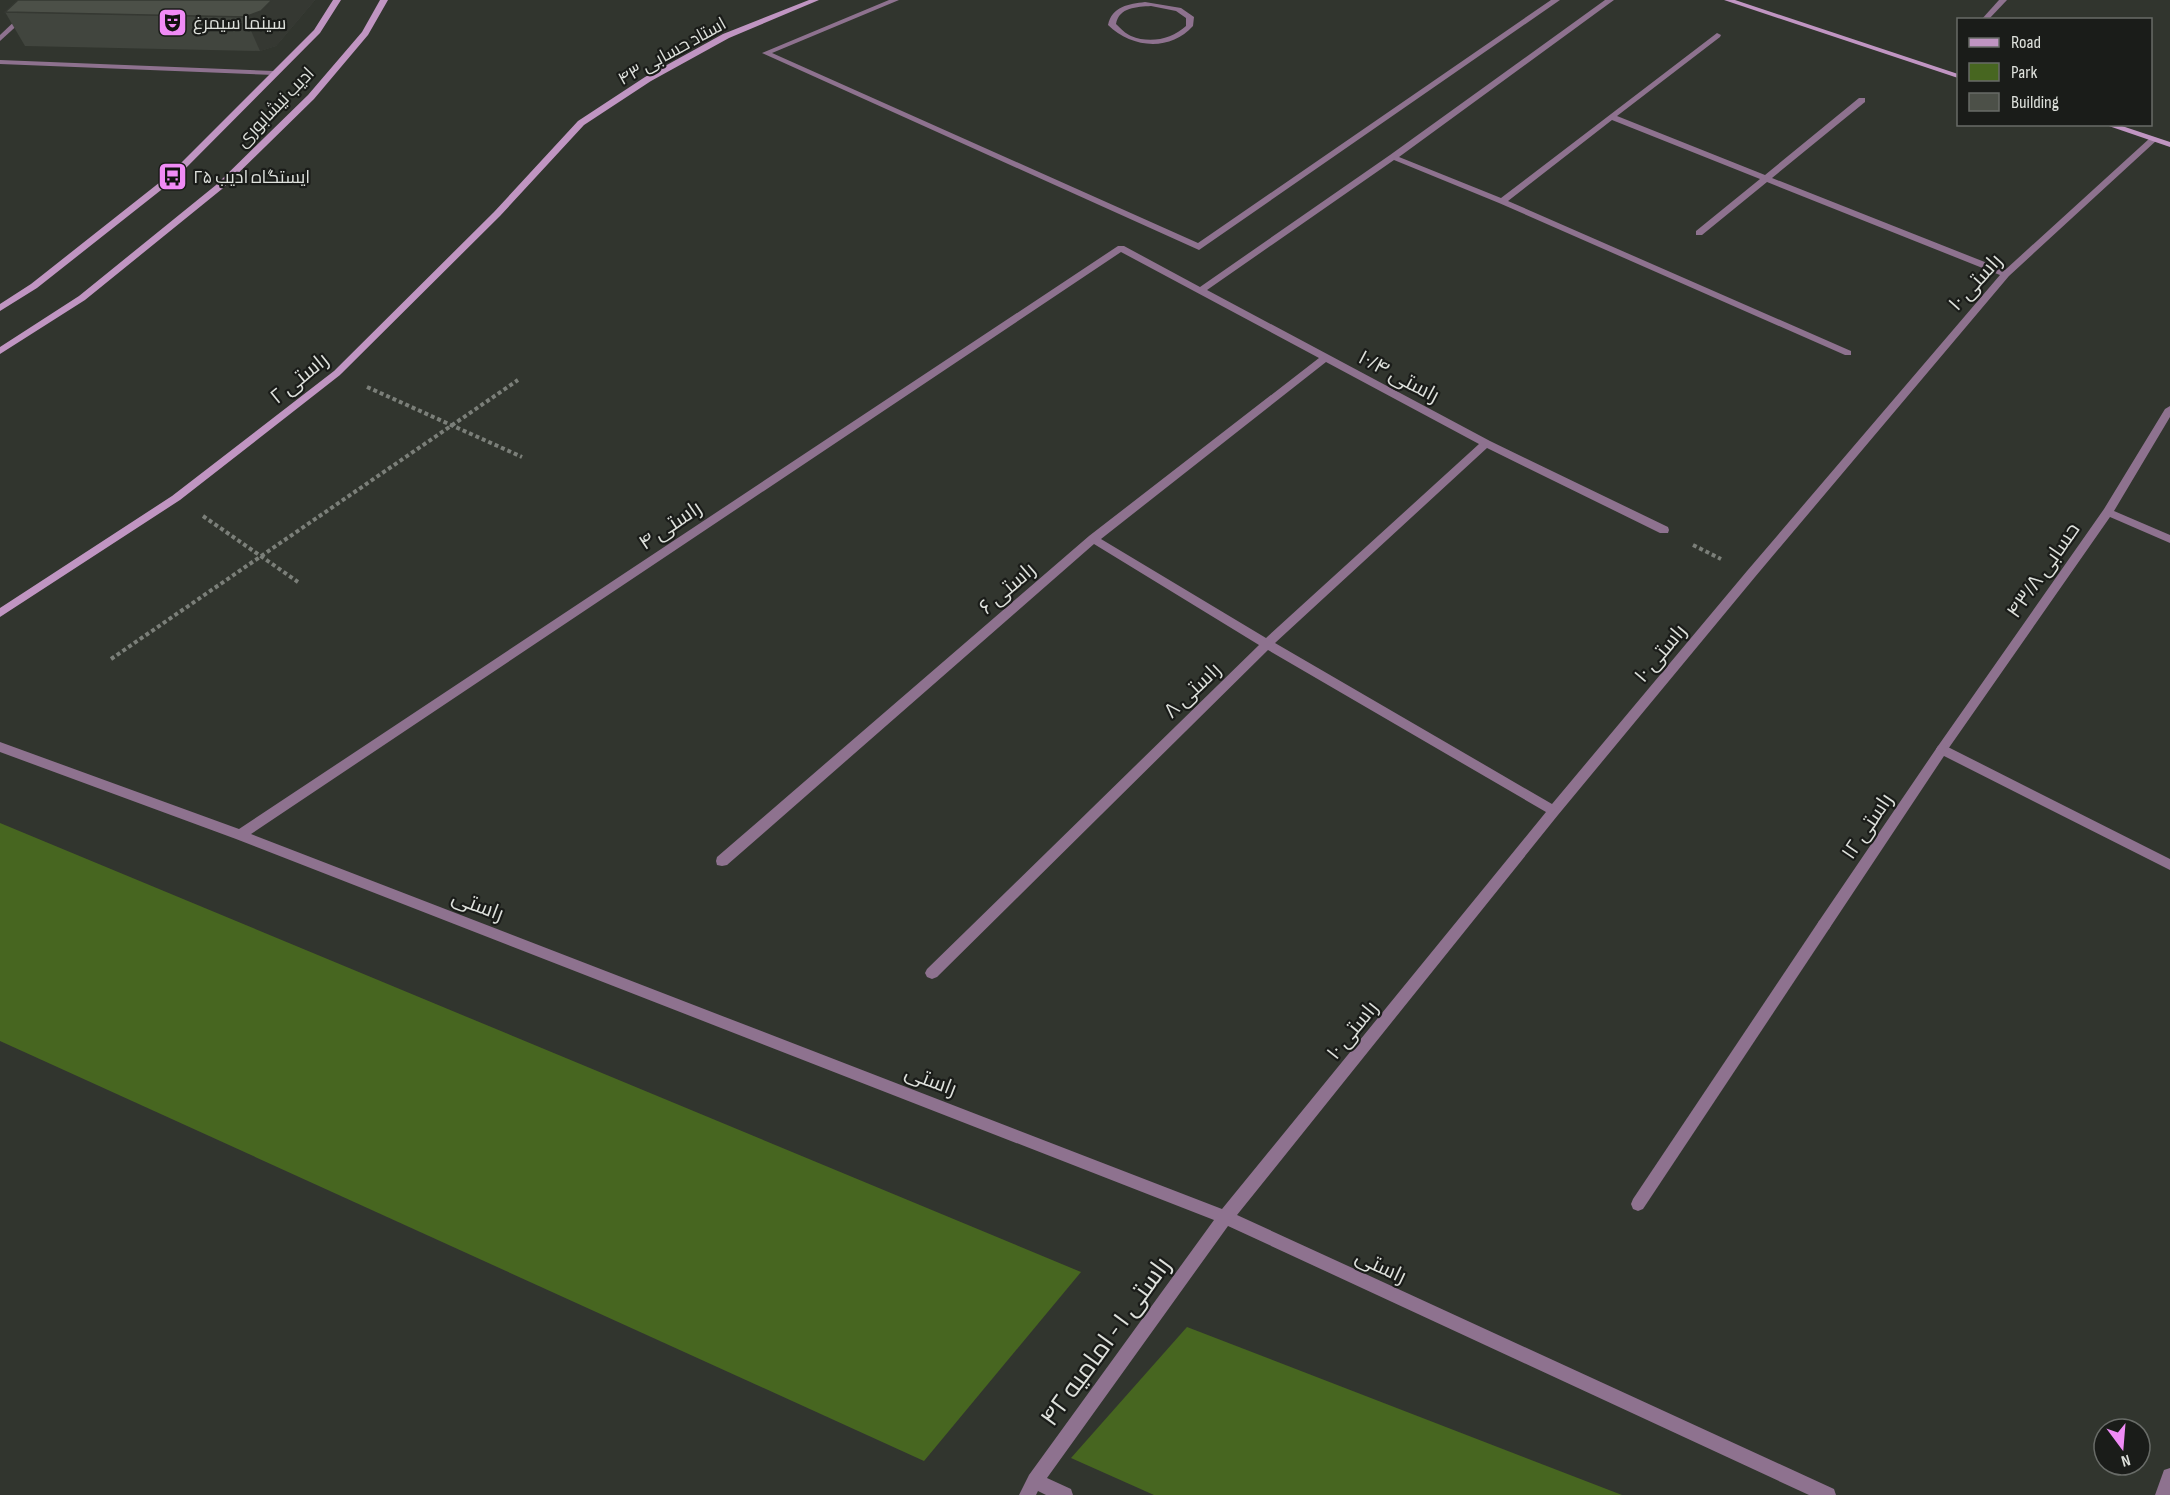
<svg xmlns="http://www.w3.org/2000/svg" width="2170" height="1495" viewBox="0 0 2170 1495" font-family="'Sofia Sans Condensed',Cairo,sans-serif">
  <style>
    .green { fill: #476620 }
    .lines { fill: none; stroke-linecap: round; stroke-linejoin: round }
    .path { stroke: #7b7f79; stroke-width: 4; stroke-dasharray: 4 3; stroke-linecap: butt }
    .lane { fill: #8e728f; fill-rule: evenodd }
    .street { fill: #8e728f; fill-rule: evenodd }
    .secondary { fill: #c095c2; fill-rule: evenodd }
    .wall { fill: #41453e }
    .shaded-wall { fill: #353832 }
    .building { fill: #4c5048; stroke: #353832; stroke-width: 1.5 }
    .labels { text-anchor: middle; stroke-width: 4.5; stroke-linejoin: round; paint-order: stroke }
    .far-poi-label { font-size: 18px; fill: #dee1dc; stroke: #1a1c19; text-anchor: start }
    .far-street-label { font-size: 18px; fill: #dee1dc; stroke: #1a1c19 }
    .street-label { font-size: 21px; fill: #dee1dc; stroke: #1a1c19 }
    .near-street-label { font-size: 26px; fill: #dee1dc; stroke: #1a1c19 }
  </style>
  <rect width="100%" height="100%" fill="#31352e"/>
  <g class="green">
    <path d="M 0,823 L 1081,1272 L 924,1461 L 0,1041 Z"/>
    <path d="M 1187,1327 L 1622,1495 L 1154,1495 L 1071,1458 Z"/>
  </g>
  <g class="lines">
    <g class="path">
      <path d="M 367,387 L 522,457"/>
      <path d="M 203,516 L 298,582"/>
      <path d="M 1693,545 L 1721,559"/>
      <path d="M 111,659 L 518,380"/>
    </g>
    <g class="lane">
      <path d="M 37,0 L 45,0 L 0,41 L 0,35 Z"/>
      <path d="M 1999,0 L 2007,0 L 1988,20 L 1981,20 Z"/>
      <path d="M 0,60 L 274,71 L 278,73 L 274,75 L 0,64 Z"/>
      <path d="M 2170,406 L 2170,417 L 2114,511 L 2170,535 L 2170,543 L 2110,517 L 1946,752 L 1938,752 L 1936,749 L 1938,746 L 2104,509 L 2165,409 Z"/>
      <path d="M 1824,919 L 1829,921 L 1831,925 L 1829,929 L 1643,1209 L 1638,1211 L 1633,1209 L 1631,1204 L 1633,1199 L 1819,921 Z"/>
    </g>
    <g class="street">
      <path d="M 889,0 L 899,0 L 772,53 L 1198,243 L 1551,0 L 1560,0 L 1199,250 L 762,53 Z"/>
      <path d="M 1605,0 L 1614,0 L 1399,157 L 1501,198 L 1717,33 L 1721,35 L 1720,37 L 1617,116 L 1765,175 L 1859,98 L 1865,98 L 1865,102 L 1772,178 L 2005,270 L 2150,138 L 2157,140 L 2009,276 L 1755,577 L 1558,815 L 1237,1215 L 1834,1489 L 1836,1495 L 1809,1495 L 1228,1226 L 1047,1478 L 1071,1489 L 1073,1495 L 1046,1495 L 1038,1491 L 1036,1495 L 1019,1495 L 1029,1475 L 1214,1220 L 236,839 L 0,752 L 0,742 L 239,829 L 1118,246 L 1124,246 L 1200,287 L 1390,155 ZM 1612,120 L 1760,179 L 1696,231 L 1696,235 L 1702,235 L 1767,182 L 2000,275 L 1747,571 L 1552,804 L 1275,643 L 1487,448 L 1660,533 L 1668,533 L 1669,530 L 1668,527 L 1490,441 L 1207,290 L 1394,160 L 1499,203 L 1845,355 L 1851,355 L 1851,351 L 1508,201 ZM 1121,252 L 1319,358 L 1089,536 L 717,857 L 716,861 L 717,865 L 722,866 L 727,865 L 1094,544 L 1259,645 L 927,969 L 925,973 L 927,977 L 932,979 L 937,977 L 1268,650 L 1546,812 L 1222,1209 L 251,834 ZM 1326,362 L 1479,444 L 1266,638 L 1101,539 Z"/>
      <path d="M 1145,2 L 1181,8 L 1194,17 L 1193,26 C 1170,52 1131,48 1108,25 C 1112,6 1129,4 1145,2 ZM 1151,6 L 1176,11 L 1186,18 L 1186,26 C 1172,39 1150,44 1131,36 C 1126,34 1120,28 1116,24 C 1119,7 1137,7 1151,6 Z"/>
      <path d="M 1942,744 L 2170,859 L 2170,870 L 1944,756 L 1829,929 L 1824,931 L 1819,929 L 1817,925 L 1819,921 L 1938,746 Z"/>
      <path d="M 2170,1468 L 2170,1495 L 2155,1495 L 2164,1470 Z"/>
    </g>
    <g class="secondary">
      <path d="M 333,0 L 341,0 L 320,33 L 175,179 L 37,288 L 0,311 L 0,304 L 31,284 L 169,175 L 314,30 Z"/>
      <path d="M 380,0 L 388,0 L 368,35 L 314,99 L 222,189 L 85,300 L 0,354 L 0,347 L 79,296 L 216,185 L 308,95 L 362,32 Z"/>
      <path d="M 809,0 L 819,0 L 729,38 L 651,81 L 584,125 L 500,216 L 340,375 L 180,500 L 0,617 L 0,608 L 172,496 L 334,371 L 494,212 L 578,121 L 645,77 L 723,34 Z"/>
      <path d="M 1724,0 L 1735,0 L 1958,74 L 1958,78 Z"/>
      <path d="M 2103,124 L 2116,124 L 2170,142 L 2170,147 Z"/>
    </g>
  </g>
  <path class="wall" d="M 18,0 L 315,0 L 276,46 L 260,51 L 25,46 L 5,12 Z"/>
  <path class="shaded-wall" d="M 272,0 L 315,0 L 276,46 L 260,51 L 245,17 Z"/>
  <path class="building" d="M 18,0 L 272,0 L 261,11 L 245,17 L 5,12 Z"/>
  <defs>
    <symbol id="theatre-square" viewBox="-11 -11 22 22"><rect x="-9" y="-9" width="18" height="18" rx="4" fill="#f08bf6" stroke="#1a1c19"/><path d="M-5-5.5Q0-4 5-5.5V0Q5 5 0 6Q-5 5-5 0ZM-3.3-2.5H-1v1.5H-3.3ZM1-2.5H3.3v1.5H1ZM-2.8 1Q0 5.5 2.8 1Z" fill="#111"/></symbol>
    <symbol id="bus-square" viewBox="-11 -11 22 22"><rect x="-9" y="-9" width="18" height="18" rx="4" fill="#f08bf6" stroke="#1a1c19"/><path d="M-5-6H5V4H4V6H2V4H-2V6H-4V4H-5ZM-3.5-4V0h7V-4ZM-3.5 1.2v1.5H-2V1.2ZM2 1.2v1.5H3.5V1.2Z" fill="#111"/></symbol>
  </defs>
  <g fill-rule="evenodd">
    <use href="#theatre-square" x="156" y="6" width="33" height="33"/>
    <use href="#bus-square" x="156" y="160" width="33" height="33"/>
  </g>
  <g class="labels">
    <g class="far-poi-label">
      <text x="193" y="29">سینما سیمرغ</text>
      <text x="193" y="183">ایستگاه ادیب ۲۵</text>
    </g>
    <g class="far-street-label">
      <text transform="translate(672 51) rotate(-29)" y="6">استاد حسابی ۴۳</text>
      <text transform="translate(275 107) rotate(-46)" y="6">ادیب نیشابوری</text>
    </g>
    <g class="street-label">
      <text transform="translate(1975 282) rotate(-48)" y="7">راستی ۱۰</text>
      <text transform="translate(1399 376) rotate(28)" y="7">راستی ۱۰/۴</text>
      <text transform="translate(299 378) rotate(-39)" y="7">راستی ۲</text>
      <text transform="translate(670 525) rotate(-34)" y="7">راستی ۴</text>
      <text transform="translate(2043 570) rotate(-55)" y="7">حسابی ۴۳/۸</text>
      <text transform="translate(1007 588) rotate(-41)" y="7">راستی ۶</text>
      <text transform="translate(1660 653) rotate(-50)" y="7">راستی ۱۰</text>
      <text transform="translate(1192 690) rotate(-44)" y="7">راستی ۸</text>
      <text transform="translate(1867 826) rotate(-56)" y="7">راستی ۱۲</text>
      <text transform="translate(478 905) rotate(21)" y="7">راستی</text>
      <text transform="translate(1352 1030) rotate(-51)" y="7">راستی ۱۰</text>
      <text transform="translate(931 1080) rotate(21)" y="7">راستی</text>
      <text transform="translate(1381 1266) rotate(25)" y="7">راستی</text>
    </g>
    <g class="near-street-label">
      <text transform="translate(1105 1341) rotate(-54)" y="9">راستی ۱ - امامیه ۴۲</text>
    </g>
  </g>
  <rect x="1957" y="18" width="195" height="108" fill="#1a1c19" stroke="#686b67" stroke-width="1.5"/>
  <rect x="1969" y="38" width="30" height="9" fill="#c095c2" stroke="#686b67" stroke-width="1.5"/>
  <text x="2011" y="48" font-size="18" fill="#dee1dc">Road</text>
  <rect x="1969" y="63" width="30" height="18" fill="#476620" stroke="#686b67" stroke-width="1.5"/>
  <text x="2011" y="78" font-size="18" fill="#dee1dc">Park</text>
  <rect x="1969" y="93" width="30" height="18" fill="#4c5048" stroke="#686b67" stroke-width="1.5"/>
  <text x="2011" y="108" font-size="18" fill="#dee1dc">Building</text>
  <g transform="translate(2122 1447) rotate(164)"><circle r="28" fill="#1a1c19" stroke="#686b67" stroke-width="1.5"/>
  <path d="M0-4.5L10 22L0 15L-10 22Z" fill="#f08bf6"/>
  <text y="-9" font-size="16" font-weight="bold" text-anchor="middle" fill="#dee1dc">N</text>
  </g>
</svg>
